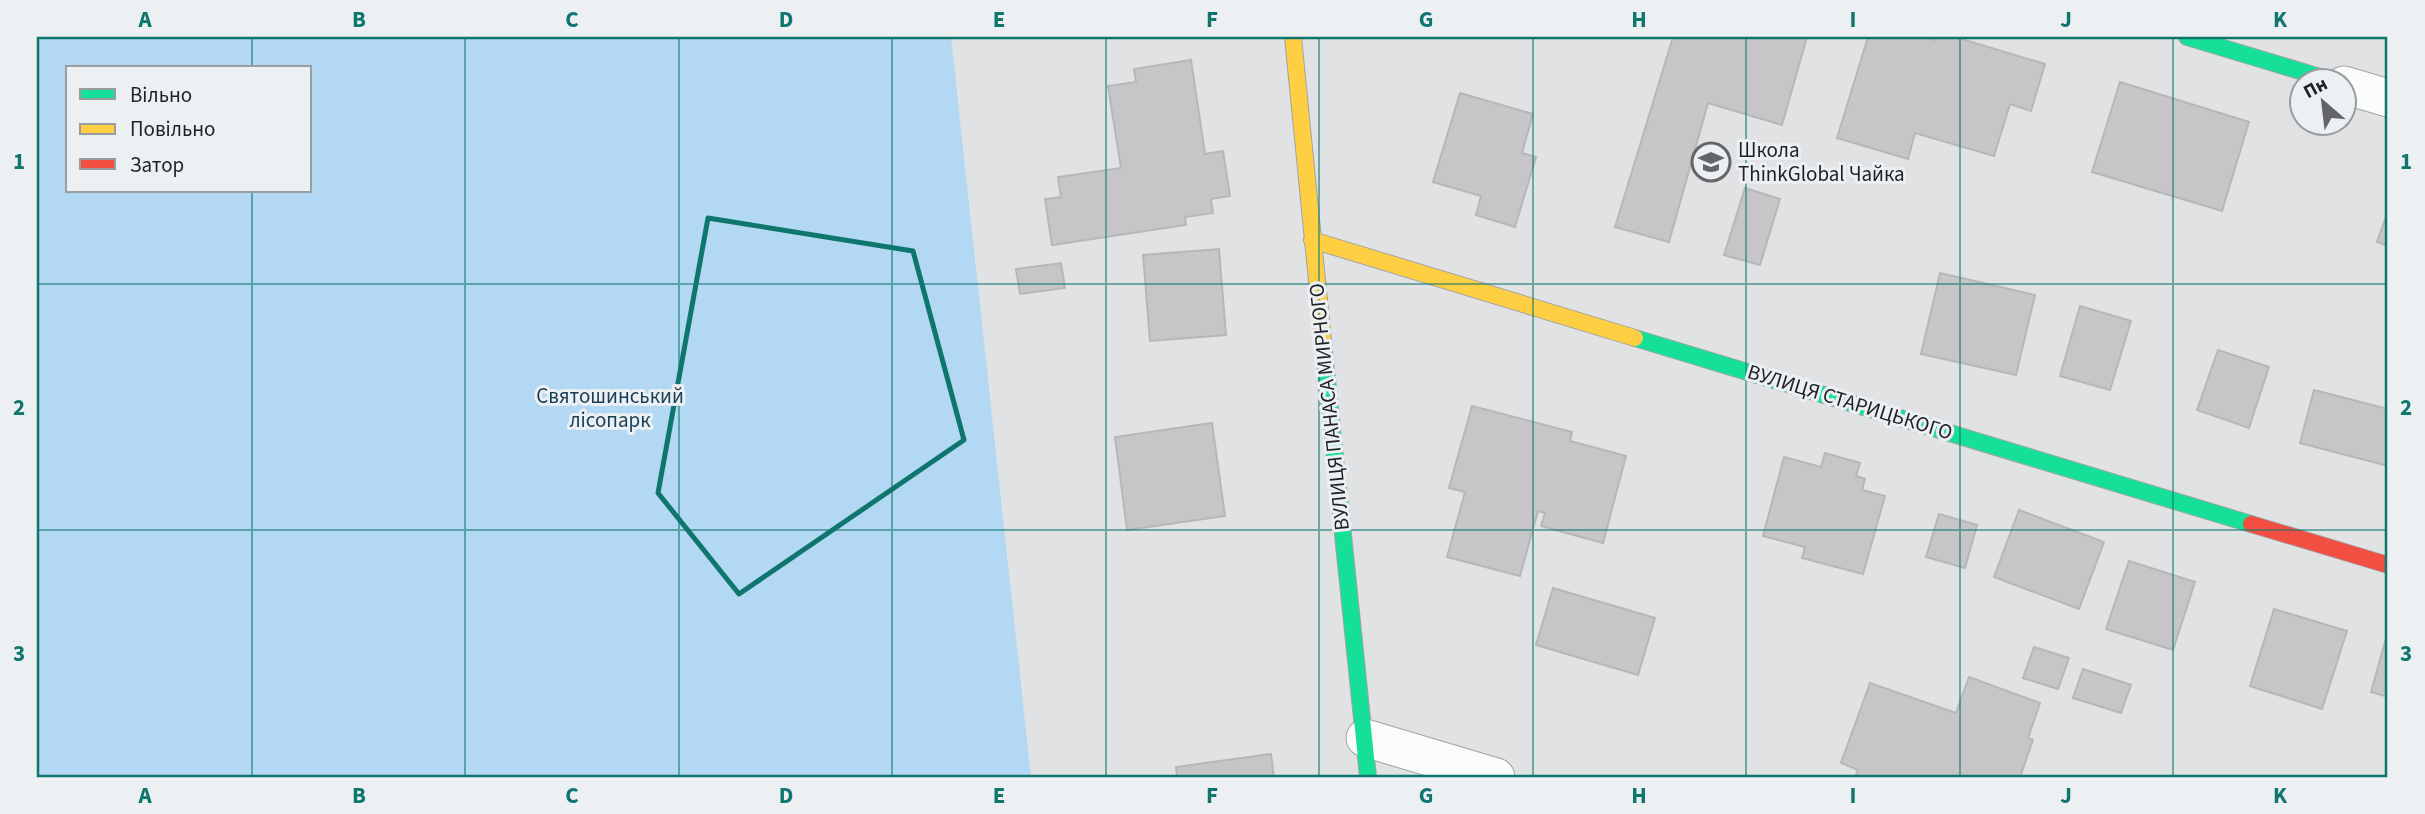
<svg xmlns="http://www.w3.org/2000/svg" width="2425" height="814" viewBox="0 0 2425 814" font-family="'Source Sans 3',sans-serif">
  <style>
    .green { fill: #b3d8f3; fill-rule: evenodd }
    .building { fill: #c6c6c8; stroke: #b6b7b9; stroke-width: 2 }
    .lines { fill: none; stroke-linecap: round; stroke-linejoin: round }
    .street-casing { stroke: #a2a3a5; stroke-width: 39 }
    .fast-casing { stroke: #a2a3a5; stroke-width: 18 }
    .slow-casing { stroke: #a2a3a5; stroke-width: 18 }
    .jam-casing { stroke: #a2a3a5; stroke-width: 18 }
    .street { stroke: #fafbfb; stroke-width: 37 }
    .fast { stroke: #16e098; stroke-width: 16 }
    .slow { stroke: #ffcf43; stroke-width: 16 }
    .jam { stroke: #f24e42; stroke-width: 16 }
    .marked { fill: none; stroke: #0f766e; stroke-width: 5; stroke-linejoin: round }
    .grid { fill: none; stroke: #0f766e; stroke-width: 2; stroke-opacity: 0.55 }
    .labels { text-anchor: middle; stroke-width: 6; stroke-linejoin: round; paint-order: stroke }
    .poi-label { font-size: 21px; fill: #1f2122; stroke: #ecf0f3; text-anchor: start }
    .park-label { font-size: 21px; fill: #183e57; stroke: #ecf0f3 }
    .street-label { font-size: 21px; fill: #1f2122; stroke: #ecf0f3 }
    .neatline { fill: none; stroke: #0f766e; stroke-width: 2.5 }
    .grid-label { font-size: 23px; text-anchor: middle; font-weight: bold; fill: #0f766e }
  </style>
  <rect width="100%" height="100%" fill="#e0e2e4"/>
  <path class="green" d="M 37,37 L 951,37 L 1031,777 L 37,777 ZM 68,68 L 310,68 L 310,191 L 68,191 Z"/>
  <g class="building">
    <path d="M 1673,37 L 1807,37 L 1782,125 L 1708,103 L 1669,242 L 1615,227 Z"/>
    <path d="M 1868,37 L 1926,37 L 1935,40 L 1936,37 L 1955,37 L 2045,64 L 2031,111 L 2010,104 L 1994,156 L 1915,133 L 1908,159 L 1837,138 Z"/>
    <path d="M 1191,60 L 1205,154 L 1223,151 L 1230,196 L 1211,199 L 1213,213 L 1185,217 L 1186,225 L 1052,245 L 1045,199 L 1061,197 L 1058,177 L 1121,168 L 1108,86 L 1136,82 L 1134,69 Z"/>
    <path d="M 2120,82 L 2249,122 L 2222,211 L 2092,172 Z"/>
    <path d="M 1460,93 L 1533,114 L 1522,153 L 1536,157 L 1515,227 L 1476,215 L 1481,196 L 1433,182 Z"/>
    <path d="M 1745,188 L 1780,199 L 1760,265 L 1724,255 Z"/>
    <path d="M 2388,211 L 2388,246 L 2377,242 Z"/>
    <path d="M 1219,249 L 1226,335 L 1150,341 L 1143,255 Z"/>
    <path d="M 1061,263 L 1065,288 L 1020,294 L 1016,269 Z"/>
    <path d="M 1940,273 L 2035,295 L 2016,375 L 1921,354 Z"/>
    <path d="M 2080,306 L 2131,321 L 2110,390 L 2060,376 Z"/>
    <path d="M 2218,350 L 2269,367 L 2249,428 L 2197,410 Z"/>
    <path d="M 2314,390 L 2388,409 L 2388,466 L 2300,443 Z"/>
    <path d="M 1472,406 L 1572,432 L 1570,441 L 1626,456 L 1603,543 L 1541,526 L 1545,513 L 1538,511 L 1520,576 L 1447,557 L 1465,492 L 1449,488 Z"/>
    <path d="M 1212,423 L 1225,516 L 1127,530 L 1115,437 Z"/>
    <path d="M 1825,453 L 1860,463 L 1856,476 L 1865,479 L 1862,490 L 1885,496 L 1863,574 L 1802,558 L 1805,547 L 1763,536 L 1784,457 L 1821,467 Z"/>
    <path d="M 2019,510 L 2104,542 L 2079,609 L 1994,577 Z"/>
    <path d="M 1939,514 L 1977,525 L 1965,568 L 1926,557 Z"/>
    <path d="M 2129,561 L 2195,582 L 2173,650 L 2106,629 Z"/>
    <path d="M 1553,588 L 1655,618 L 1638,675 L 1536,645 Z"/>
    <path d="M 2274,609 L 2347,631 L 2322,709 L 2250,686 Z"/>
    <path d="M 2388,631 L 2388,697 L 2371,692 Z"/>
    <path d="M 2034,647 L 2069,658 L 2058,689 L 2023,678 Z"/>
    <path d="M 2083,669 L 2131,685 L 2121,713 L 2073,698 Z"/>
    <path d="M 1969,677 L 2040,703 L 2028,738 L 2033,740 L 2020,777 L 1855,777 L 1858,770 L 1841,763 L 1870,683 L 1956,713 Z"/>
    <path d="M 1271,754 L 1274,777 L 1177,777 L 1176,767 Z"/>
  </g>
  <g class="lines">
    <defs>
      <g id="street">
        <path d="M 2344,85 L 2388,98"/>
        <path d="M 1365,738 L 1496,777"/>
      </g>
      <g id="fast">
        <path d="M 2187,37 L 2330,80"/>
        <path d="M 1635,338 L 2251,524"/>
        <path d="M 1323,341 L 1368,777"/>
      </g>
      <g id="slow">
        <path d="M 1293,37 L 1323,341"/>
        <path d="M 1312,240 L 1635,338"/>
      </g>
      <path id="jam" d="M 2251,524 L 2388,565"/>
    </defs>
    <use href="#street" class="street-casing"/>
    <use href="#fast" class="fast-casing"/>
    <use href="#slow" class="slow-casing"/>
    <use href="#jam" class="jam-casing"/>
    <use href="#street" class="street"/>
    <use href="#fast" class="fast"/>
    <use href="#slow" class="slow"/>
    <use href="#jam" class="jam"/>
  </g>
  <path class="marked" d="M 708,218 L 913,251 L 964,440 L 739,594 L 658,493 Z"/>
  <path class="grid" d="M 252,37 L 252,68M 465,37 L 465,777M 679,37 L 679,777M 892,37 L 892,777M 1106,37 L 1106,777M 1319,37 L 1319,777M 1533,37 L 1533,777M 1746,37 L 1746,777M 1960,37 L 1960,777M 2173,37 L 2173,777M 252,191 L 252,777M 37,284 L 2388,284M 37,530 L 2388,530"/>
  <defs>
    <symbol id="school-ring" viewBox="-11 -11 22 22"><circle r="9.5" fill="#ecf0f3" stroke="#636566" stroke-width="1.5"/><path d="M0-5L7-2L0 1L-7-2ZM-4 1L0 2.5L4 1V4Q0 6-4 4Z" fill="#636566"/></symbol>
  </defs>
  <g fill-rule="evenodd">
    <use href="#school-ring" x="1689" y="140" width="44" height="44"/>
  </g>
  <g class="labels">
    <g class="poi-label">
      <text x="1738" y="157">Школа<tspan x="1738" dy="24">ThinkGlobal Чайка</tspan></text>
    </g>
    <g class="park-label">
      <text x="610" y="403">Святошинський<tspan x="610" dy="24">лісопарк</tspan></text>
    </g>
    <g class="street-label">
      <text transform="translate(1850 402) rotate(17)" y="7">ВУЛИЦЯ СТАРИЦЬКОГО</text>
      <text transform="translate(1329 407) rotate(-96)" y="7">ВУЛИЦЯ ПАНАСА МИРНОГО</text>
    </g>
  </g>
  <rect width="2425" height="814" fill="none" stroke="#ecf0f3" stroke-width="77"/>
  <rect x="66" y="66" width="245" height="126" fill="#ecf0f3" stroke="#9a9d9f" stroke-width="2"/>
  <rect x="80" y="89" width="35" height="10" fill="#16e098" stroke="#9a9d9f" stroke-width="2"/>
  <text x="130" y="102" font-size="21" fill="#1f2122">Вільно</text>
  <rect x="80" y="124" width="35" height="10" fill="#ffcf43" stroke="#9a9d9f" stroke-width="2"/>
  <text x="130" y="136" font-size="21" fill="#1f2122">Повільно</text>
  <rect x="80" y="159" width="35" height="10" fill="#f24e42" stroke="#9a9d9f" stroke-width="2"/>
  <text x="130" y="172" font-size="21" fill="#1f2122">Затор</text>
  <g transform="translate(2323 102) rotate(332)"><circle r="33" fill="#ecf0f3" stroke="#9a9d9f" stroke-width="2"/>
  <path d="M0-5L12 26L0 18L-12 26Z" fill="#636566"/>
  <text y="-10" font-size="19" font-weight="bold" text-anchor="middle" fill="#1f2122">Пн</text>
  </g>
  <rect x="38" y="38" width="2348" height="738" class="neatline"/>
  <g class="grid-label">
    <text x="145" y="27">A</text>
    <text x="359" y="27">B</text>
    <text x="572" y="27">C</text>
    <text x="786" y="27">D</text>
    <text x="999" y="27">E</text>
    <text x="1212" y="27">F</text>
    <text x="1426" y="27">G</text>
    <text x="1639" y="27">H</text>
    <text x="1853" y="27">I</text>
    <text x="2066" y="27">J</text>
    <text x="2280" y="27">K</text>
    <text x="19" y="169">1</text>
    <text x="2406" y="169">1</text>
    <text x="19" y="415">2</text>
    <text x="2406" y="415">2</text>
    <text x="19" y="661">3</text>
    <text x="2406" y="661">3</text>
    <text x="145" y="803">A</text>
    <text x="359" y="803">B</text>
    <text x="572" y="803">C</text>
    <text x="786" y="803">D</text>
    <text x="999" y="803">E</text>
    <text x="1212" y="803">F</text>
    <text x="1426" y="803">G</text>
    <text x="1639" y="803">H</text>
    <text x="1853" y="803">I</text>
    <text x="2066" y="803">J</text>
    <text x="2280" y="803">K</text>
  </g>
</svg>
